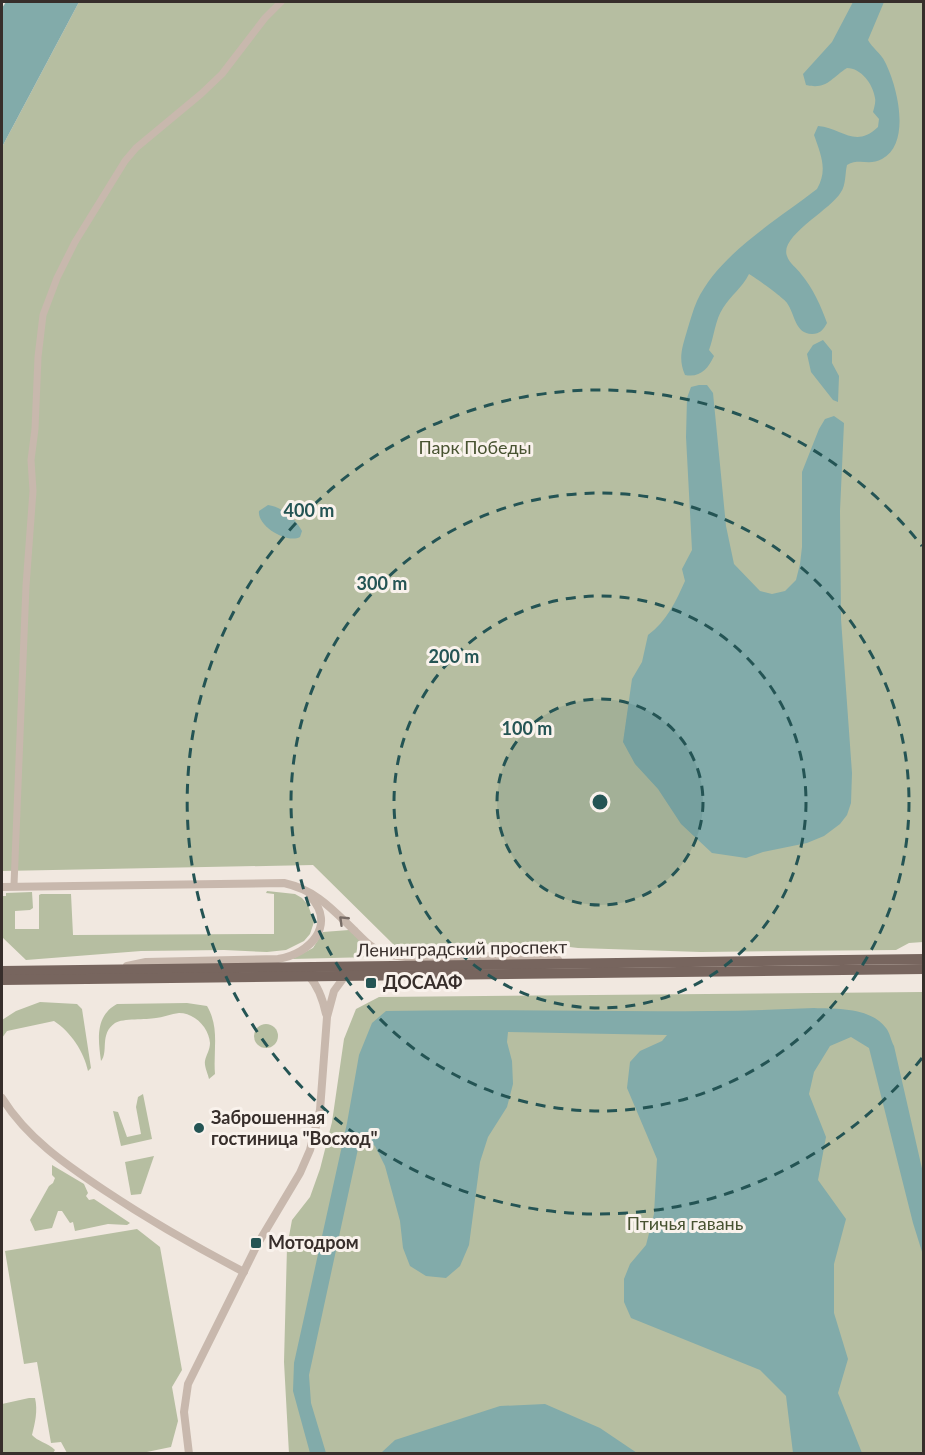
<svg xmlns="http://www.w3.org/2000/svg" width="925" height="1455" viewBox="0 0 925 1455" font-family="Lato,sans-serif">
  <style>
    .green { fill: #b6bea1 }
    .water { fill: #82abaa }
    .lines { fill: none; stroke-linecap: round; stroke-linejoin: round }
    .minor { stroke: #c8b8ad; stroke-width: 7 }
    .tertiary { stroke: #c8b8ad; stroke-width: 8 }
    .primary { stroke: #77655e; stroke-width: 10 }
    .oneway { stroke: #786c66 }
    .ring { fill: none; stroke: #245454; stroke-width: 3; stroke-dasharray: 10 8 }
    .poi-dot { fill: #245454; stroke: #f9f2ec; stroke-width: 2 }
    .labels { text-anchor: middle; stroke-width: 6; stroke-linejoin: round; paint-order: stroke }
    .park-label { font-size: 18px; fill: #485331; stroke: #f9f2ec }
    .street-label { font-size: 18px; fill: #372e2b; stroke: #f9f2ec }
    .poi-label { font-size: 18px; font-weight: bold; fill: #372e2b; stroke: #f9f2ec; text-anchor: start }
    .centre { fill: #245454; stroke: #f9f2ec; stroke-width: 3 }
    .ring-label { font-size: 18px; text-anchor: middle; font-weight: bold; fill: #245454; stroke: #f9f2ec; stroke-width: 6; stroke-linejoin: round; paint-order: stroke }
  </style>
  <rect width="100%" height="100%" fill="#f1e8e0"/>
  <g class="green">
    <path d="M 79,2 L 923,2 L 923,942 L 909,943 L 896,950 L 701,952 L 578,948 L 545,944 L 394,945 L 313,865 L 2,871 L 2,147 Z"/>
    <path d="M 267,891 L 295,894 L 302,898 L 308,905 L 314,922 L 310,934 L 304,941 L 286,950 L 267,952 L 224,950 L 141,951 L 26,960 L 2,937 L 2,896 L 6,896 L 6,893 L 32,892 L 33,908 L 30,910 L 15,911 L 15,929 L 39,929 L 39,895 L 41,894 L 71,894 L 73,935 L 274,934 L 274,894 L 266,893 Z"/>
    <path d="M 349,930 L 372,951 L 373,955 L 371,957 L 292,959 L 313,948 L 323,932 Z"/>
    <path d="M 923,992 L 923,1453 L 289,1454 L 284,1362 L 287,1247 L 292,1220 L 310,1197 L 320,1169 L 332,1122 L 344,1039 L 356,1009 L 379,997 Z"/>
    <path d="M 40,1002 L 77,1004 L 82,1009 L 91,1068 L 88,1071 C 84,1052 71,1032 54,1021 L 7,1031 L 2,1038 L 2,1020 L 16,1011 Z"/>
    <path d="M 187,1003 L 207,1006 C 220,1028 213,1050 215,1074 L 209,1079 C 208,1074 204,1066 205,1061 C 206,1055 210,1050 210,1043 C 209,1028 195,1013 179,1013 C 171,1014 164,1017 156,1018 C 146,1020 123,1018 115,1023 C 99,1034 109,1052 101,1061 C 98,1039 95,1016 117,1004 Z"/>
    <circle cx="266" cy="1036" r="12"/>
    <path d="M 143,1094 L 152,1139 L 121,1146 L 113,1111 L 118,1112 L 127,1137 L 141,1134 L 136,1107 L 138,1097 Z"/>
    <path d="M 154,1156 L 141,1194 L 131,1195 L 125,1162 Z"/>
    <path d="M 52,1165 L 84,1184 L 88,1193 L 86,1196 L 89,1200 L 94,1199 L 130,1223 L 127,1225 L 108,1224 L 75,1231 L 73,1222 L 70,1223 L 62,1211 L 58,1211 L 52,1228 L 35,1231 L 30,1220 L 49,1186 L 53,1183 L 55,1178 L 52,1175 Z"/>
    <path d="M 137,1229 L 160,1247 L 182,1370 L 172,1387 L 178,1421 L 171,1447 L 142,1453 L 67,1453 L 61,1442 L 51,1443 L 37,1362 L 24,1364 L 5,1251 Z"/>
    <path d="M 29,1398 L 35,1398 C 38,1411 35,1423 32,1435 C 37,1441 48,1443 55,1450 L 53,1453 L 2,1453 L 2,1404 Z"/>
  </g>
  <g class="water">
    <path d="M 6,2 L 79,2 L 2,147 L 2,8 Z"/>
    <path d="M 853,2 L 884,2 L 868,40 C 872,48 881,53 885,62 C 897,85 912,143 882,159 C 870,166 859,158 847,165 C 845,173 846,185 841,192 C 831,210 779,236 787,256 C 789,263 797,268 801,274 C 813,288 821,306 827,323 C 823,330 820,334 812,334 C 795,334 795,314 787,303 C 784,298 753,276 749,274 C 742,288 731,295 723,308 C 715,320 714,337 709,350 L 714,356 C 708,369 700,378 685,375 C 678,359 682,348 687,331 C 690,321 693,310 697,301 C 719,254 777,220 817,189 C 828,170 821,155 814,135 L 818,126 C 842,128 855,149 878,127 L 879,119 L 873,112 C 874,108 876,102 875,98 C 873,84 861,68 847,68 C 831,78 827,90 806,85 L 803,74 L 832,42 Z"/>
    <path d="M 823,340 L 832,351 L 832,363 L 839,376 L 838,402 L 833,400 L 811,372 L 807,354 L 813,345 Z"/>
    <path d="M 699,385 L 707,385 L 713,393 L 726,526 L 734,564 L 760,591 L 772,594 L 785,591 L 796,580 L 800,564 L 802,547 L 802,472 L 819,429 L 825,419 L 834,416 L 844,423 L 840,511 L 841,619 L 852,773 L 851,803 L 847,815 L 840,824 L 824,836 L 807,843 L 763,852 L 746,858 L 712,853 L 681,824 L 658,789 L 635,764 L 623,742 L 632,679 L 642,662 L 648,635 C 667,621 676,601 685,581 L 682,569 L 692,550 L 686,437 L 687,398 L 691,387 Z"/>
    <path d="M 268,505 C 282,507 295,518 302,531 L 300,537 C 287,544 257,526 259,511 Z"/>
    <path d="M 814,1008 C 837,1009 870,1007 886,1028 C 890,1033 891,1041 894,1046 L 923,1173 L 923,1255 L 913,1223 L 869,1048 L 851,1037 L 830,1046 L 814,1072 L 809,1094 L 826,1137 L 818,1180 L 846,1219 L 834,1264 L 834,1313 L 848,1359 L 838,1393 L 862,1453 L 793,1453 L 786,1396 L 760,1370 L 631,1318 L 624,1302 L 624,1279 L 630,1264 L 646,1245 L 654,1214 L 657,1159 L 627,1088 L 630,1062 L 640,1051 L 662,1041 L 667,1035 L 508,1032 L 507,1042 L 512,1061 L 513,1084 L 507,1107 L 488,1137 L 480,1162 L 469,1245 L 460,1266 L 446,1278 L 426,1276 L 410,1266 L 403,1248 L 400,1221 L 385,1166 L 375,1146 L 361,1135 L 309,1375 L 311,1403 L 326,1453 L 310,1453 L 293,1391 L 294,1363 L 347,1123 L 359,1055 L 372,1023 L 386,1011 C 528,1008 671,1015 814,1008 Z"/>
    <path d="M 545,1404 L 600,1428 L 637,1453 L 381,1453 L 395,1440 L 500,1406 Z"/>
  </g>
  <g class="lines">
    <path class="minor" d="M 14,885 L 26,586 L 33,491 L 31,460 L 35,429 L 38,357 L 43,315 L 57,278 L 75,242 L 125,161 L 136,148 L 201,94 L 222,74 L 265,18 L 281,2"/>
    <g class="tertiary">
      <path d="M 2,887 L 284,883 C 316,890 333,910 355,931 C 364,940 372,949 384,953 C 402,959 421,957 439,957 C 478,957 519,953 558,960"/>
      <path d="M 127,966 L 146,962 L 278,959 C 310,954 337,925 310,896"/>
      <path d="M 309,976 C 319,987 323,1000 326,1014"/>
      <path d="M 2,1098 C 27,1138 65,1164 104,1190 C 149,1220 196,1247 244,1272"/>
      <path d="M 189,1454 L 184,1412 L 188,1384 L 257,1245 L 300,1173 L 310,1150 L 320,1110 L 327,1017 L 334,991 L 345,976"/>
    </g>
    <g class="primary">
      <path d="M 2,971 L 924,959"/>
      <path d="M 2,980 L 924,969"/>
    </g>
  </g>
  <defs><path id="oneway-chevron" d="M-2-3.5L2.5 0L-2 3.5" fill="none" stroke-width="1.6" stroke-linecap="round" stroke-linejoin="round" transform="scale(1.5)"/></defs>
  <use class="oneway" href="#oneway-chevron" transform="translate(343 920) rotate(-136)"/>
  <circle cx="600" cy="802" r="103" fill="#245454" fill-opacity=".12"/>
  <g class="ring">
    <circle cx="600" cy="802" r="103"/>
    <circle cx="600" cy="802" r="206"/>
    <circle cx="600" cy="802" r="309"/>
    <path d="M922 1058A412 412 0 1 1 922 546"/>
  </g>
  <g class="poi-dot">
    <rect x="365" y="977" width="12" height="12" rx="3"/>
    <circle cx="199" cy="1128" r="6"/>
    <rect x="250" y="1237" width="12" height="12" rx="3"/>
  </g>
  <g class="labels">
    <g class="park-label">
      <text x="475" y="454">Парк Победы</text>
      <text x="685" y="1230">Птичья гавань</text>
    </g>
    <g class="street-label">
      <text transform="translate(462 949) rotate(-1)" y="6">Ленинградский проспект</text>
    </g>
    <g class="poi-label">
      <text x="383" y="989">ДОСААФ</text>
      <text x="211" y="1124">Заброшенная<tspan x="211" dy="21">гостиница "Восход"</tspan></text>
      <text x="268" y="1249">Мотодром</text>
    </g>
  </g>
  <circle cx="600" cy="802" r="9" class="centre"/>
  <g class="ring-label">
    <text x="309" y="517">400 m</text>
    <text x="382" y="590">300 m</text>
    <text x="454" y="663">200 m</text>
    <text x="527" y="735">100 m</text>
  </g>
  <rect width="925" height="1455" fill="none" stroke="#372e2b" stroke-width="6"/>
</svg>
